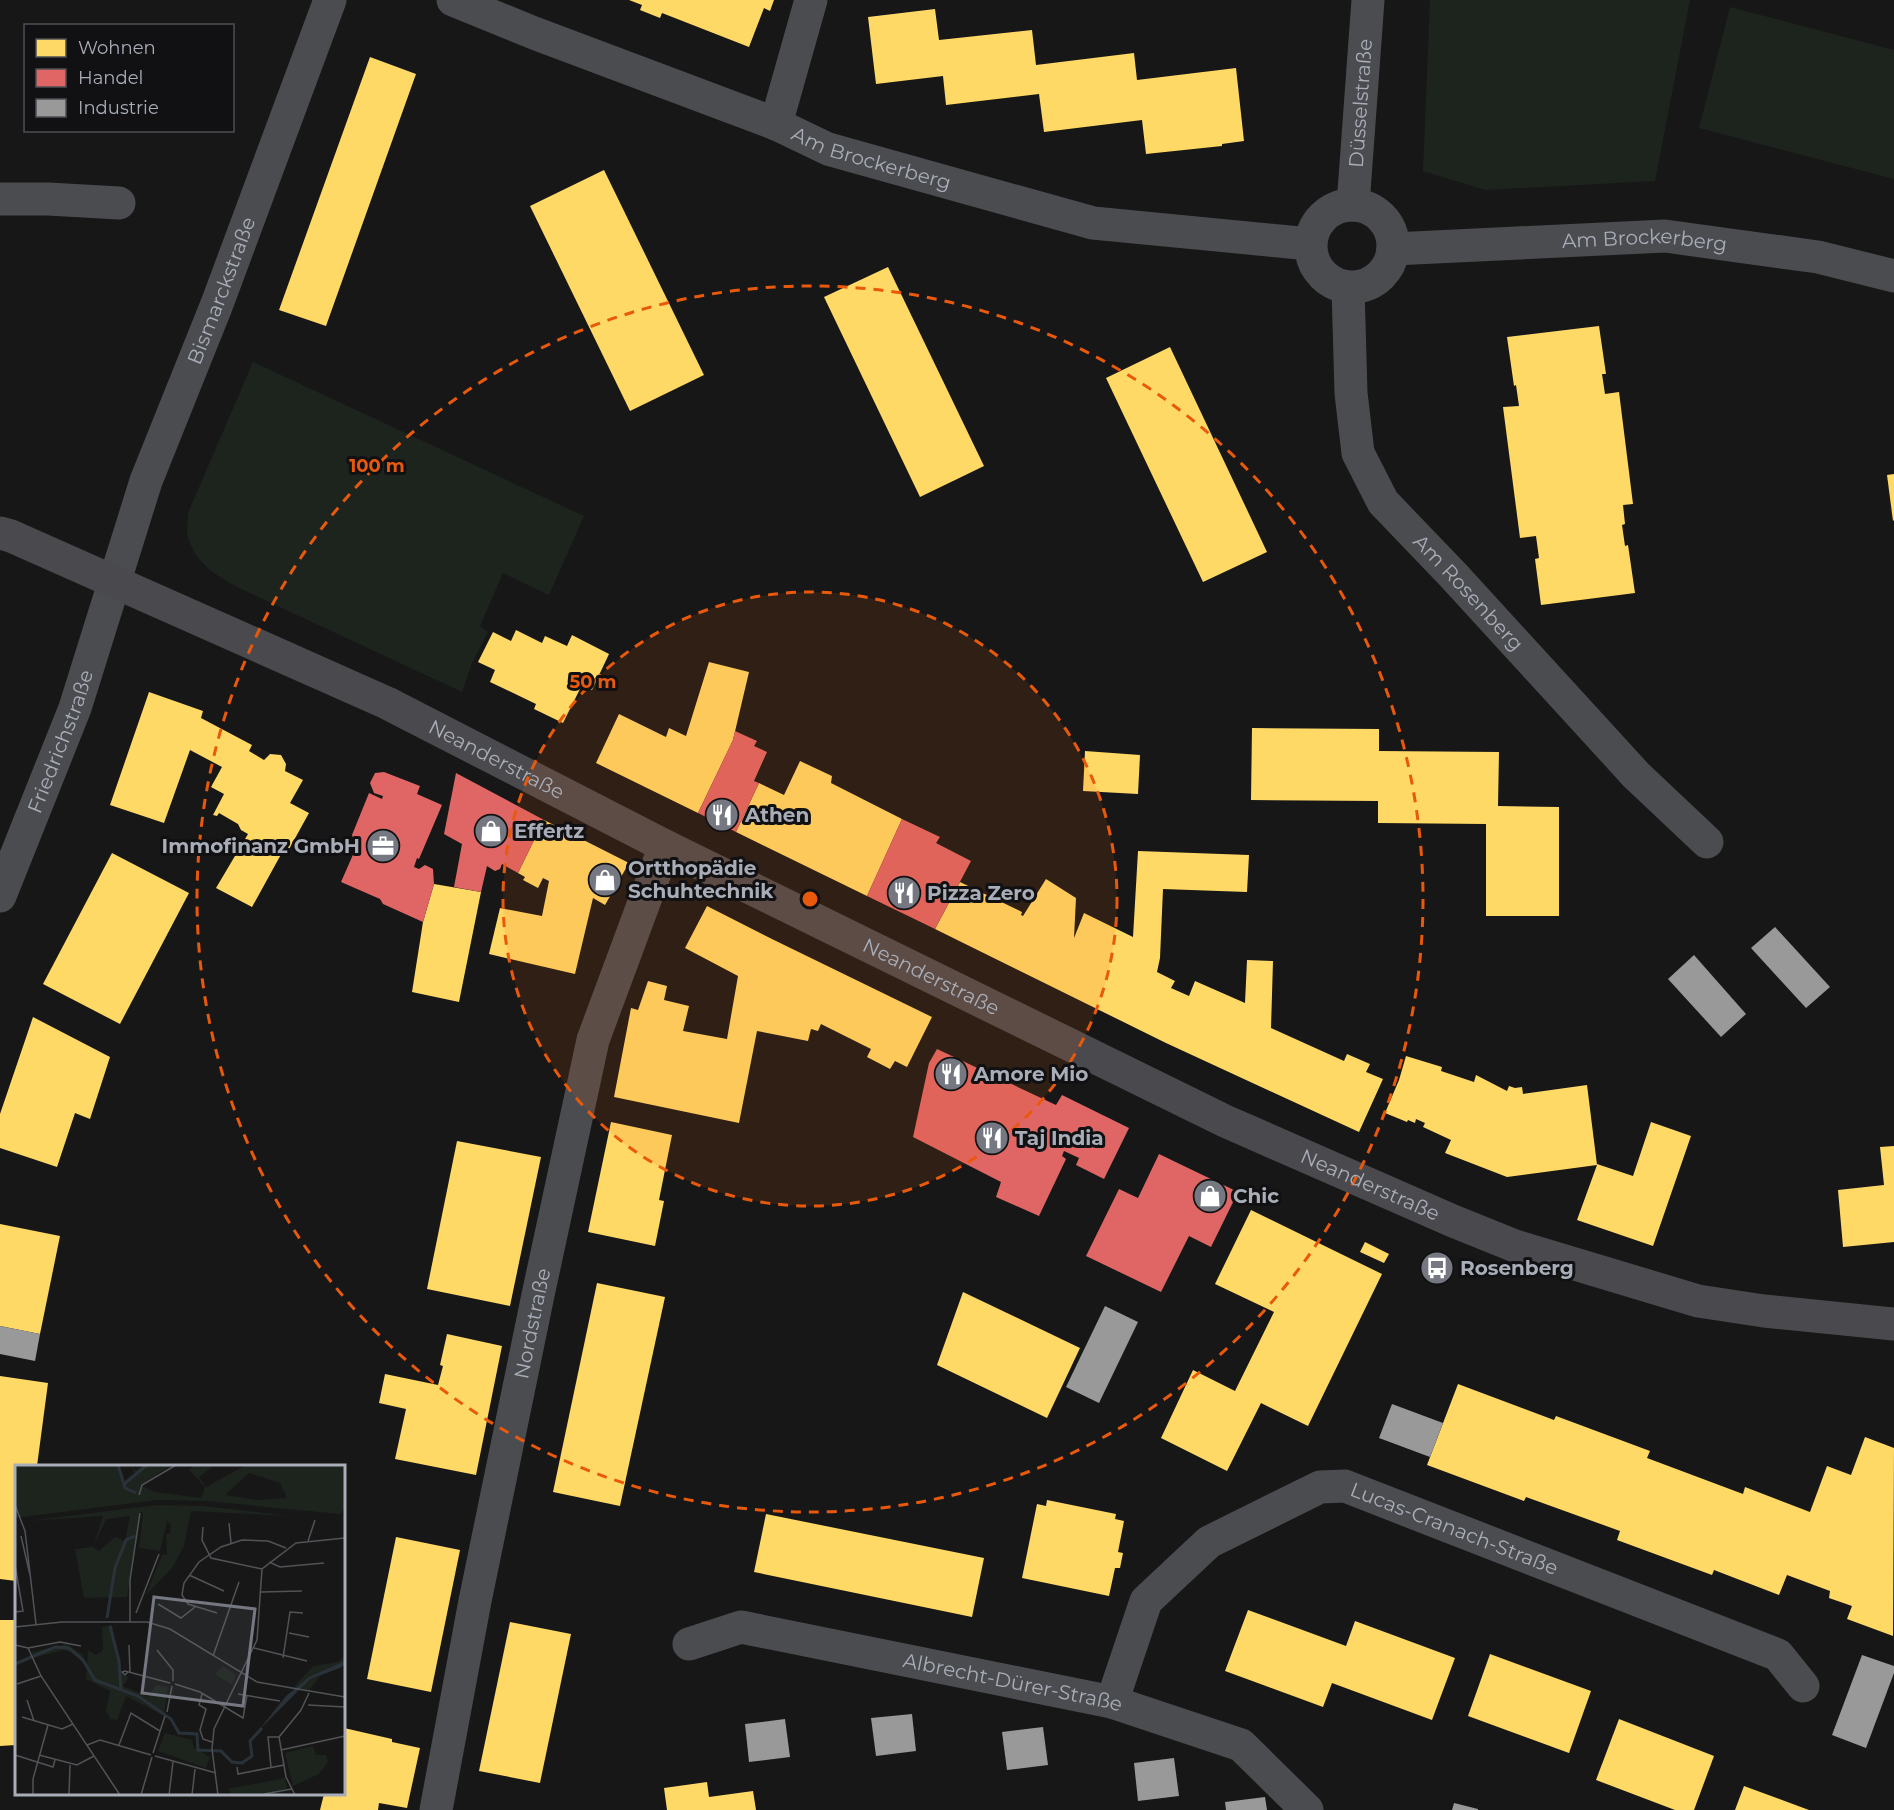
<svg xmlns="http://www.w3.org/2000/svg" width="1894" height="1810" viewBox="0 0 1894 1810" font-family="Montserrat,sans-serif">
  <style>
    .green { fill: #1d241e }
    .homes { fill: #ffd966 }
    .shops { fill: #e06666 }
    .industry { fill: #999 }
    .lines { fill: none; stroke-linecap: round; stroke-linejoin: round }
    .street { stroke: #4b4c50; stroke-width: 33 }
    .secondary { stroke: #4a4a4e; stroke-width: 33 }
    .ring { fill: none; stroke: #e8590c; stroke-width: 3; stroke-dasharray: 10 8 }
    .labels { text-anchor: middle; stroke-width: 6; stroke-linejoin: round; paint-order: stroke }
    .street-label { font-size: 20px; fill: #a8adb8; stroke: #111113 }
    .poi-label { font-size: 20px; font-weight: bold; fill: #a8adb8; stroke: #111113; text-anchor: start }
    .inset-river { fill: none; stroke: #2a3239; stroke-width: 3 }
    .inset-road { fill: none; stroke: #515357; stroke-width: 1.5 }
    .view { fill: #757880; fill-opacity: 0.15; stroke: #757880; stroke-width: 3 }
    .inset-edge { fill: none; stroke: #a8adb8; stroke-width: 3 }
    .centre { fill: #e8590c; stroke: #111113; stroke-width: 3 }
    .ring-label { font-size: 18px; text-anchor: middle; font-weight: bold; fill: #e8590c; stroke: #111113; stroke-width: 6; stroke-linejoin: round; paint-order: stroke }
  </style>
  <rect width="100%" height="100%" fill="#171717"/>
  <g class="green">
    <path d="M 1430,0 L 1690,0 L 1655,181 L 1485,190 L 1423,171 Z"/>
    <path d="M 1730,7 L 1894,50 L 1894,179 L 1699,128 Z"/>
    <path d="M 253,362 L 584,516 L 549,595 L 503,573 L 480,626 L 488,632 L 472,663 L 462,692 L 237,587 C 214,574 196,564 188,537 C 186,530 188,521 188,513 Z"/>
  </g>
  <g class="homes">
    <path d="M 629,0 L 774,0 L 770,11 L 764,8 L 749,47 L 662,13 L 660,18 L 640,10 L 642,5 Z"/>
    <path d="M 935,9 L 939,40 L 1032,30 L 1036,65 L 1134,53 L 1137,80 L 1236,68 L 1244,141 L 1222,144 L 1222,146 L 1146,154 L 1142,120 L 1044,132 L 1039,94 L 946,105 L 943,76 L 876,84 L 868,17 Z"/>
    <path d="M 370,57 L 416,74 L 326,326 L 279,310 Z"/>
    <path d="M 604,170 L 704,375 L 630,411 L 530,206 Z"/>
    <path d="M 888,267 L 984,466 L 920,497 L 824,297 Z"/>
    <path d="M 1599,326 L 1606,374 L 1602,374 L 1605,394 L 1619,392 L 1633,504 L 1623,505 L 1625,524 L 1622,525 L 1625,546 L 1628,545 L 1635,593 L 1541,605 L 1535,559 L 1539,558 L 1536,536 L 1520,538 L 1503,407 L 1519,406 L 1516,385 L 1514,386 L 1507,337 Z"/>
    <path d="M 1170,347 L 1267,552 L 1203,582 L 1106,378 Z"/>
    <path d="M 1894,474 L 1894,520 L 1893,521 L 1887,475 Z"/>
    <path d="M 516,630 L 542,643 L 545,636 L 567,646 L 572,635 L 609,654 L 592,690 L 582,685 L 563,723 L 534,709 L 536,704 L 490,682 L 495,670 L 478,662 L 493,632 L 511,641 Z"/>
    <path d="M 709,662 L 749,672 L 733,740 L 698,813 L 596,763 L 619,714 L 666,737 L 669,728 L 686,736 Z"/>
    <path d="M 149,692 L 203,711 L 201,718 L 252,745 L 249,751 L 264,760 L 270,754 L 281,755 L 286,764 L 285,771 L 303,780 L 290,803 L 309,813 L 288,851 L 284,849 L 252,907 L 216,888 L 248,834 L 241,830 L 238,824 L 219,813 L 217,816 L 213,815 L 224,794 L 211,787 L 222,767 L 190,750 L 164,823 L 110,805 Z"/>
    <path d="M 1252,728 L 1379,729 L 1379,751 L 1499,752 L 1498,806 L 1559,807 L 1559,916 L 1486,916 L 1486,824 L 1378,823 L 1378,801 L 1251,800 Z"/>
    <path d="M 1085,751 L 1140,755 L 1138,794 L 1083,791 Z"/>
    <path d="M 800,761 L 832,776 L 831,783 L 902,819 L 867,896 L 736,832 L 759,783 L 784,795 Z"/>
    <path d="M 544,820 L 629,863 L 605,905 L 593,898 L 575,974 L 489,954 L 500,908 L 542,916 L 549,881 L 543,878 L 538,888 L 523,880 L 525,877 L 518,873 Z"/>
    <path d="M 1138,851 L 1249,855 L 1247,892 L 1163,889 L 1160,958 L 1157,972 L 1175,981 L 1171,988 L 1189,996 L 1195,981 L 1245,1003 L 1247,960 L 1273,961 L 1271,1028 L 1344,1061 L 1347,1054 L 1370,1064 L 1366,1072 L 1383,1079 L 1359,1132 L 1166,1043 L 935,929 L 960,882 L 1022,912 L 1021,915 L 1023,916 L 1046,879 L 1076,898 L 1074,938 L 1084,913 L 1133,937 Z"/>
    <path d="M 112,853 L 189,893 L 120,1024 L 43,984 Z"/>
    <path d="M 434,884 L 481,892 L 459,1002 L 412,992 L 423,922 Z"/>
    <path d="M 707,906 L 774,940 L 932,1017 L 907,1067 L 895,1061 L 890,1069 L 867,1057 L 871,1049 L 821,1024 L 818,1031 L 811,1029 L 808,1041 L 757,1031 L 739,1123 L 614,1097 L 631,1008 L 638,1010 L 648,981 L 667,986 L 664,1000 L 689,1006 L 683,1031 L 727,1039 L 738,976 L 685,948 Z"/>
    <path d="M 33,1017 L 110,1057 L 90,1119 L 75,1113 L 57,1167 L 0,1148 L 0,1114 Z"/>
    <path d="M 1406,1056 L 1442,1067 L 1441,1071 L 1474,1082 L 1476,1075 L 1507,1091 L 1509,1086 L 1515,1088 L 1522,1087 L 1523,1094 L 1587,1085 L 1597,1165 L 1597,1164 L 1633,1176 L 1651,1122 L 1691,1136 L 1653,1246 L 1577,1220 L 1597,1165 L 1507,1177 L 1445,1153 L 1451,1140 L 1423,1127 L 1425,1123 L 1416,1119 L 1415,1123 L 1408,1120 L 1407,1122 L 1385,1113 L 1399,1080 Z"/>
    <path d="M 611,1122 L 672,1135 L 659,1200 L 664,1201 L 655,1246 L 588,1232 Z"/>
    <path d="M 457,1141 L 541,1157 L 510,1306 L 427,1289 Z"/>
    <path d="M 1894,1146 L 1894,1242 L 1843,1247 L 1838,1190 L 1884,1185 L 1880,1147 Z"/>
    <path d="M 1251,1210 L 1382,1274 L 1308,1426 L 1261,1403 L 1227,1471 L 1161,1438 L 1193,1370 L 1235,1391 L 1274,1312 L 1215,1284 Z"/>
    <path d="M 0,1224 L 60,1236 L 40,1334 L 0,1326 Z"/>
    <path d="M 1365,1242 L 1389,1254 L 1384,1263 L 1360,1252 Z"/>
    <path d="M 597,1283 L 665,1297 L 620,1506 L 553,1492 Z"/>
    <path d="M 963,1292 L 1080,1348 L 1047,1418 L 937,1365 Z"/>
    <path d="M 447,1334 L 502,1346 L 476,1475 L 395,1459 L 406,1409 L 379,1403 L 385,1374 L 438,1385 L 443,1366 L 440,1365 Z"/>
    <path d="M 0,1376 L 48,1383 L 37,1466 L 16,1466 L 16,1581 L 0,1579 Z"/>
    <path d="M 1458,1384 L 1554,1420 L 1556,1416 L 1650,1451 L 1647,1458 L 1743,1494 L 1745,1487 L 1810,1512 L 1827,1466 L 1851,1475 L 1865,1437 L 1894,1448 L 1893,1636 L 1847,1619 L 1852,1606 L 1829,1598 L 1830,1591 L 1787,1575 L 1779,1595 L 1714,1570 L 1712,1575 L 1617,1540 L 1620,1531 L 1526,1497 L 1524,1501 L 1427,1465 Z"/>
    <path d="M 1047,1500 L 1116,1514 L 1115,1519 L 1124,1521 L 1118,1552 L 1123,1553 L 1120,1568 L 1115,1568 L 1109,1596 L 1022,1578 L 1037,1504 L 1046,1506 Z"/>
    <path d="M 766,1514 L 984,1558 L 972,1617 L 754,1572 Z"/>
    <path d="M 396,1537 L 460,1550 L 431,1692 L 367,1679 Z"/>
    <path d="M 1248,1610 L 1346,1646 L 1355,1621 L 1455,1658 L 1432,1720 L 1332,1683 L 1323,1707 L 1225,1671 Z"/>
    <path d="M 0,1620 L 16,1620 L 16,1745 L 0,1746 Z"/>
    <path d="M 510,1622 L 571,1634 L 540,1783 L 479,1771 Z"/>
    <path d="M 1490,1654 L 1591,1691 L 1569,1753 L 1468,1716 Z"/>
    <path d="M 1619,1719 L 1714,1756 L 1694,1810 L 1675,1810 L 1596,1780 Z"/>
    <path d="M 344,1728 L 392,1739 L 392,1742 L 420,1748 L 407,1808 L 379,1803 L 378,1810 L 320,1810 L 324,1794 L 344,1794 Z"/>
    <path d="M 707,1782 L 709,1797 L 753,1791 L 756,1810 L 667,1810 L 664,1788 Z"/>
    <path d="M 1744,1786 L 1809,1810 L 1735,1810 Z"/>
  </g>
  <g class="shops">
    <path d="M 735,731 L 757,741 L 754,746 L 767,752 L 754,781 L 759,783 L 736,832 L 698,813 L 733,740 Z"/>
    <path d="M 384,772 L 420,786 L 417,794 L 442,805 L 419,859 L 417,858 L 414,867 L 419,869 L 425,865 L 433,869 L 434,884 L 423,922 L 383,904 L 380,899 L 341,882 L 359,841 L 354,841 L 352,835 L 369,793 L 382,799 L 383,796 L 374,793 L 370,783 L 375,773 Z"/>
    <path d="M 456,773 L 544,820 L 518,873 L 502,864 L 500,869 L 495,871 L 487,866 L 481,892 L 454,887 L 462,844 L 444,834 Z"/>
    <path d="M 902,819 L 940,837 L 936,843 L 971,861 L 935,929 L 867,896 Z"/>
    <path d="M 937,1049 L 1056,1105 L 1062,1095 L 1129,1128 L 1104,1179 L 1076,1165 L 1079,1158 L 1064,1151 L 1062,1156 L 1066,1159 L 1039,1216 L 996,1197 L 1001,1182 L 913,1137 L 929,1063 Z"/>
    <path d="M 1159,1154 L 1238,1192 L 1211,1247 L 1189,1236 L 1161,1292 L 1086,1256 L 1119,1189 L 1138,1198 Z"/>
  </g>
  <g class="industry">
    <path d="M 1775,927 L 1830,987 L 1806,1008 L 1751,948 Z"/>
    <path d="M 1694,955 L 1746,1014 L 1721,1037 L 1668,979 Z"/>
    <path d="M 1105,1306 L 1138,1322 L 1099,1403 L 1066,1387 Z"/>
    <path d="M 0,1326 L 40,1334 L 35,1361 L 0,1354 Z"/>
    <path d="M 1392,1404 L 1443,1423 L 1430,1457 L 1379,1438 Z"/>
    <path d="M 1862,1655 L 1894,1666 L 1894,1673 L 1866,1748 L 1832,1735 Z"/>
    <path d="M 912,1714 L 916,1751 L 876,1756 L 871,1718 Z"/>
    <path d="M 785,1719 L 790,1757 L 749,1762 L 745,1724 Z"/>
    <path d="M 1043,1727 L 1048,1765 L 1007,1770 L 1002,1732 Z"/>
    <path d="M 1174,1758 L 1179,1796 L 1138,1801 L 1134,1763 Z"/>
    <path d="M 1265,1797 L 1267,1810 L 1226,1810 L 1225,1802 Z"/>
    <path d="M 1454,1803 L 1478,1809 L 1478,1810 L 1452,1810 Z"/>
  </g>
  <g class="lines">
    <g class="street">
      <path id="s1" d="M 453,0 L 534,33 L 776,124 L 828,149 L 1093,223 L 1310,244"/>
      <path d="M 776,124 L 811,0"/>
      <path d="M 0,199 L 48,199 L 119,203"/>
      <circle cx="1352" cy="246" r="41"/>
      <path id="s2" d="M 1353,205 L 1368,0"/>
      <path id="s3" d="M 1393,249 L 1665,236 L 1818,257 L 1894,276"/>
      <path id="s4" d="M 1348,288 L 1351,393 L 1358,453 L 1383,502 L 1454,576 L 1636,775 L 1707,842"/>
      <path id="s5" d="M 0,896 L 75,708 L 146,481 L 217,304 L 330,0"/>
      <path id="s6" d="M 689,1644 L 741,1627 L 1112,1702 L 1241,1745 L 1307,1810"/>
      <path id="s7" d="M 1112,1702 L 1146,1601 L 1209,1542 L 1320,1487 L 1345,1486 L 1778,1655 L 1803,1686"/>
      <path id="s8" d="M 436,1810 L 475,1601 L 538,1295 L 593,1040 L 665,846"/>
    </g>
    <path class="secondary" id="s9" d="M 0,533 L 11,536 L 387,703 L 665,846 L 1225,1121 L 1453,1221 L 1515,1246 L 1698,1301 L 1764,1311 L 1894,1324"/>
  </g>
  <circle cx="810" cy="899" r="307" fill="#e8590c" fill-opacity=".12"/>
  <g class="ring">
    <circle cx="810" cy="899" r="307"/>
    <circle cx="810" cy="899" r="613"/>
  </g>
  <defs>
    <symbol id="restaurant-disc" viewBox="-11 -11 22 22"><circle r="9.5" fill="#757880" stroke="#111113"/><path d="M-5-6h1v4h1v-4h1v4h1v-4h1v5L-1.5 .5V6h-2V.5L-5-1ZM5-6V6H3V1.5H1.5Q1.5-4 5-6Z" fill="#fff"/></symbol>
    <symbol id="shop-disc" viewBox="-11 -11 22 22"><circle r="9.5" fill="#757880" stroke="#111113"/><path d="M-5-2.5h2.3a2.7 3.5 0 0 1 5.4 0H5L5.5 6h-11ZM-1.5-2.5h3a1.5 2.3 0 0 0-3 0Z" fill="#fff"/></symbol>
    <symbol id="office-disc" viewBox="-11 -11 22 22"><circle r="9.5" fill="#757880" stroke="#111113"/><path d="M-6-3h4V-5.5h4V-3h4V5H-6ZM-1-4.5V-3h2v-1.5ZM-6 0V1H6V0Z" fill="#fff"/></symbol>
    <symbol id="bus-disc" viewBox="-11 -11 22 22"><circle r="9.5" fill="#757880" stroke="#111113"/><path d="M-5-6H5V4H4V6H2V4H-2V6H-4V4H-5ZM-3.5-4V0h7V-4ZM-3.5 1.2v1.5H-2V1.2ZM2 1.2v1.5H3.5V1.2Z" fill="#fff"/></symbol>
  </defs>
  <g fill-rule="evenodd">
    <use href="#restaurant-disc" x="703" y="796" width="38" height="38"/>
    <use href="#shop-disc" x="472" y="812" width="38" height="38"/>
    <use href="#office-disc" x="364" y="827" width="38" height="38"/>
    <use href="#shop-disc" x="586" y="861" width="38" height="38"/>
    <use href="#restaurant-disc" x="885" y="874" width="38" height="38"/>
    <use href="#restaurant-disc" x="932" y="1055" width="38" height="38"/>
    <use href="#restaurant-disc" x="973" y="1119" width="38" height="38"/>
    <use href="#shop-disc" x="1191" y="1177" width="38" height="38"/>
    <use href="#bus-disc" x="1418" y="1249" width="38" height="38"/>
  </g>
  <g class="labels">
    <g class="street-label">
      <text dy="7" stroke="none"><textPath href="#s2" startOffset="102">Düsselstraße</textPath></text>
      <text dy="7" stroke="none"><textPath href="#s1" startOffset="448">Am Brockerberg</textPath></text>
      <text dy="7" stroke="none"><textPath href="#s3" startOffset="252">Am Brockerberg</textPath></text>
      <text dy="7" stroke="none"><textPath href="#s5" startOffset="645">Bismarckstraße</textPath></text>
      <text dy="7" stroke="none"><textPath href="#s4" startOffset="345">Am Rosenberg</textPath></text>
      <text dy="7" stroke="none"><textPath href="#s5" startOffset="166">Friedrichstraße</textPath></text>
      <text dy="7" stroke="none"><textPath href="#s9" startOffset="546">Neanderstraße</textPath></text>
      <text dy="7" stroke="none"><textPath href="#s9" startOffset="1032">Neanderstraße</textPath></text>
      <text dy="7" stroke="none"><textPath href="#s9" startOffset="1518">Neanderstraße</textPath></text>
      <text dy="7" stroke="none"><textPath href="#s8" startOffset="496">Nordstraße</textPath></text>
      <text dy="7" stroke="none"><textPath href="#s7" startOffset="459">Lucas-Cranach-Straße</textPath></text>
      <text dy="7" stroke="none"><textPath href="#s6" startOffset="332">Albrecht-Dürer-Straße</textPath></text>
    </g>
    <g class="poi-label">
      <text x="745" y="822">Athen</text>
      <text x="514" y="838">Effertz</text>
      <text x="360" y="853" text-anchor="end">Immofinanz GmbH</text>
      <text x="628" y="875">Ortthopädie<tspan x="628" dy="23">Schuhtechnik</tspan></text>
      <text x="927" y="900">Pizza Zero</text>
      <text x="974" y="1081">Amore Mio</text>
      <text x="1015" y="1145">Taj India</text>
      <text x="1233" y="1203">Chic</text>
      <text x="1460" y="1275">Rosenberg</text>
    </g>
  </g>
  <g transform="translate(15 1465)">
    <rect width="330" height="330" fill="#171717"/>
    <path d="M 0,0 L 102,0 L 107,19 L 119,8 L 116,0 L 121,6 L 128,0 L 157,0 L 125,20 L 140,27 L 186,33 L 190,22 L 174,5 L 180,0 L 200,0 L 184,12 L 191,22 L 231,0 L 330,0 L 330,43 L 325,49 L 191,36 L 142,35 L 0,53 ZM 234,8 L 265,18 L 272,33 L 243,35 L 210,30 ZM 142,40 L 189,41 L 275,51 L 176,46 L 169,81 L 157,103 L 131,130 L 147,90 L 152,90 L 151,69 L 155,69 L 156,60 L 152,56 L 145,86 L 124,83 L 128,48 L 125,47 L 112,132 L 69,133 L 60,84 L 78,82 L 88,51 L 13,56 ZM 115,51 L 110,76 L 100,72 L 84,86 L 78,82 L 91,54 ZM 97,160 L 106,209 L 114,212 L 108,221 L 134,232 L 141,220 L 153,222 L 149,251 L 111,231 L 102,255 L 95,254 L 91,246 L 95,226 L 71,214 L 73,185 L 81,190 L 88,185 L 87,162 ZM 51,179 L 68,190 L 71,201 L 59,188 L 48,185 L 18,193 L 17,187 ZM 330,190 L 330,200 L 305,211 L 294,225 L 279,222 L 298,201 L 323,197 ZM 208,201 L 221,210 L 217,220 L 200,209 ZM 150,268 L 177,275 L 179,283 L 195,292 L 191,303 L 143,286 ZM 298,281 L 301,290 L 311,290 L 313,297 L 304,309 L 278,321 L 270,288 ZM 270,313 L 272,324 L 247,330 L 217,330 L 213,324 Z" fill="#1d241e" fill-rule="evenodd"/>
    <path d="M 330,196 L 330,199 L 325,203 L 295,214 L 244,265 L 271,231 L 294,212 Z" fill="#2a3239"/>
    <path class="inset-river" d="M 103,0 L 110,23 L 121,28M 109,19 L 132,0M 92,153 L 100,103 L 111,75 L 120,71M 95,161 L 104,196 L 106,225M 0,199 L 40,182 L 54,183 L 68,195 L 80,215 L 123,231 L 156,254 L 164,268 L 182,269 L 183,285 L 206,286 L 217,297 L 227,298 L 237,291 L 235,276 L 247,263"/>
    <path class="inset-road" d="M 124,30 L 127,20 L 161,0M 0,40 L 10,66 L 21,159M 214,58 L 216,78M 188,62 L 187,75 L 196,93 L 247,104M 6,71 L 15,110M 293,76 L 300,55M 254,97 L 265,102 L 309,98M 0,100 L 8,146 L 0,147M 174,110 L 209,126M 246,127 L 287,126M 143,139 L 166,153 L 180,142M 121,148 L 144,89M 202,148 L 173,139 L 167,130 L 169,118 L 184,97 L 206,82 L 227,75 L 253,76 L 271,83M 115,157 L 115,115 L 125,48M 0,162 L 47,157 L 132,157 L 155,164 L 242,217 L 330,232M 274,168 L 294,172M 0,180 L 13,183 L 26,211 L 105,330M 114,180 L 115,208M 13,183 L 45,177 L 66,181M 239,183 L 292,196M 142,185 L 158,205 L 158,216M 198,191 L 224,117M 268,193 L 275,147 L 288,148M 113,207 L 110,210 L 107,207 L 110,206 L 155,218M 2,219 L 26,211M 160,219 L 185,227 L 228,253 L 232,230M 187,229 L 184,240 L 191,244 L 185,265 L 188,274 L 197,277M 223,229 L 265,236M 12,235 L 19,256M 293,240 L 330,242M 152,247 L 157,221M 7,252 L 47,264 L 58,259M 72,280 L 85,275 L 136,290M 104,280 L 116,248 L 145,266M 266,285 L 330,271M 138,288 L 150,251M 0,290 L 38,302 L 40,295M 24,290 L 62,300 L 79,291M 140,291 L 201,308M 222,302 L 223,309 L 269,300M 256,302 L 253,272 L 264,272M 249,329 L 277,324M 18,330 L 18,314 L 33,260M 54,330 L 55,300M 126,330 L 137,292M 154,330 L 158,297M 177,330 L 180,304M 203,330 L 197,284 L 199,264 L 242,175 L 247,104 L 281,78 L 330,73M 280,330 L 271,312 L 264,272 L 286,245 L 294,228"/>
    <path class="view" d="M 139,132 L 240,144 L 228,241 L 127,228 Z"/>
    <rect width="330" height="330" class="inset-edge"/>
  </g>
  <circle cx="810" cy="899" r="9" class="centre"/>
  <g class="ring-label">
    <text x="377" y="472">100 m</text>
    <text x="593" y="688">50 m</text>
  </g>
  <rect x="24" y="24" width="210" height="108" fill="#111113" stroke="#4d4f55" stroke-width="1.5"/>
  <rect x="36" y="39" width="30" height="18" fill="#ffd966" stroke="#4d4f55" stroke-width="1.5"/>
  <text x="78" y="54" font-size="18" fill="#a8adb8">Wohnen</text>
  <rect x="36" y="69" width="30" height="18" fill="#e06666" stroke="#4d4f55" stroke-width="1.5"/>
  <text x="78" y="84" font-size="18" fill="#a8adb8">Handel</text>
  <rect x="36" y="99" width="30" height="18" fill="#999999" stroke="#4d4f55" stroke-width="1.5"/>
  <text x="78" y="114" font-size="18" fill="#a8adb8">Industrie</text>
</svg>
